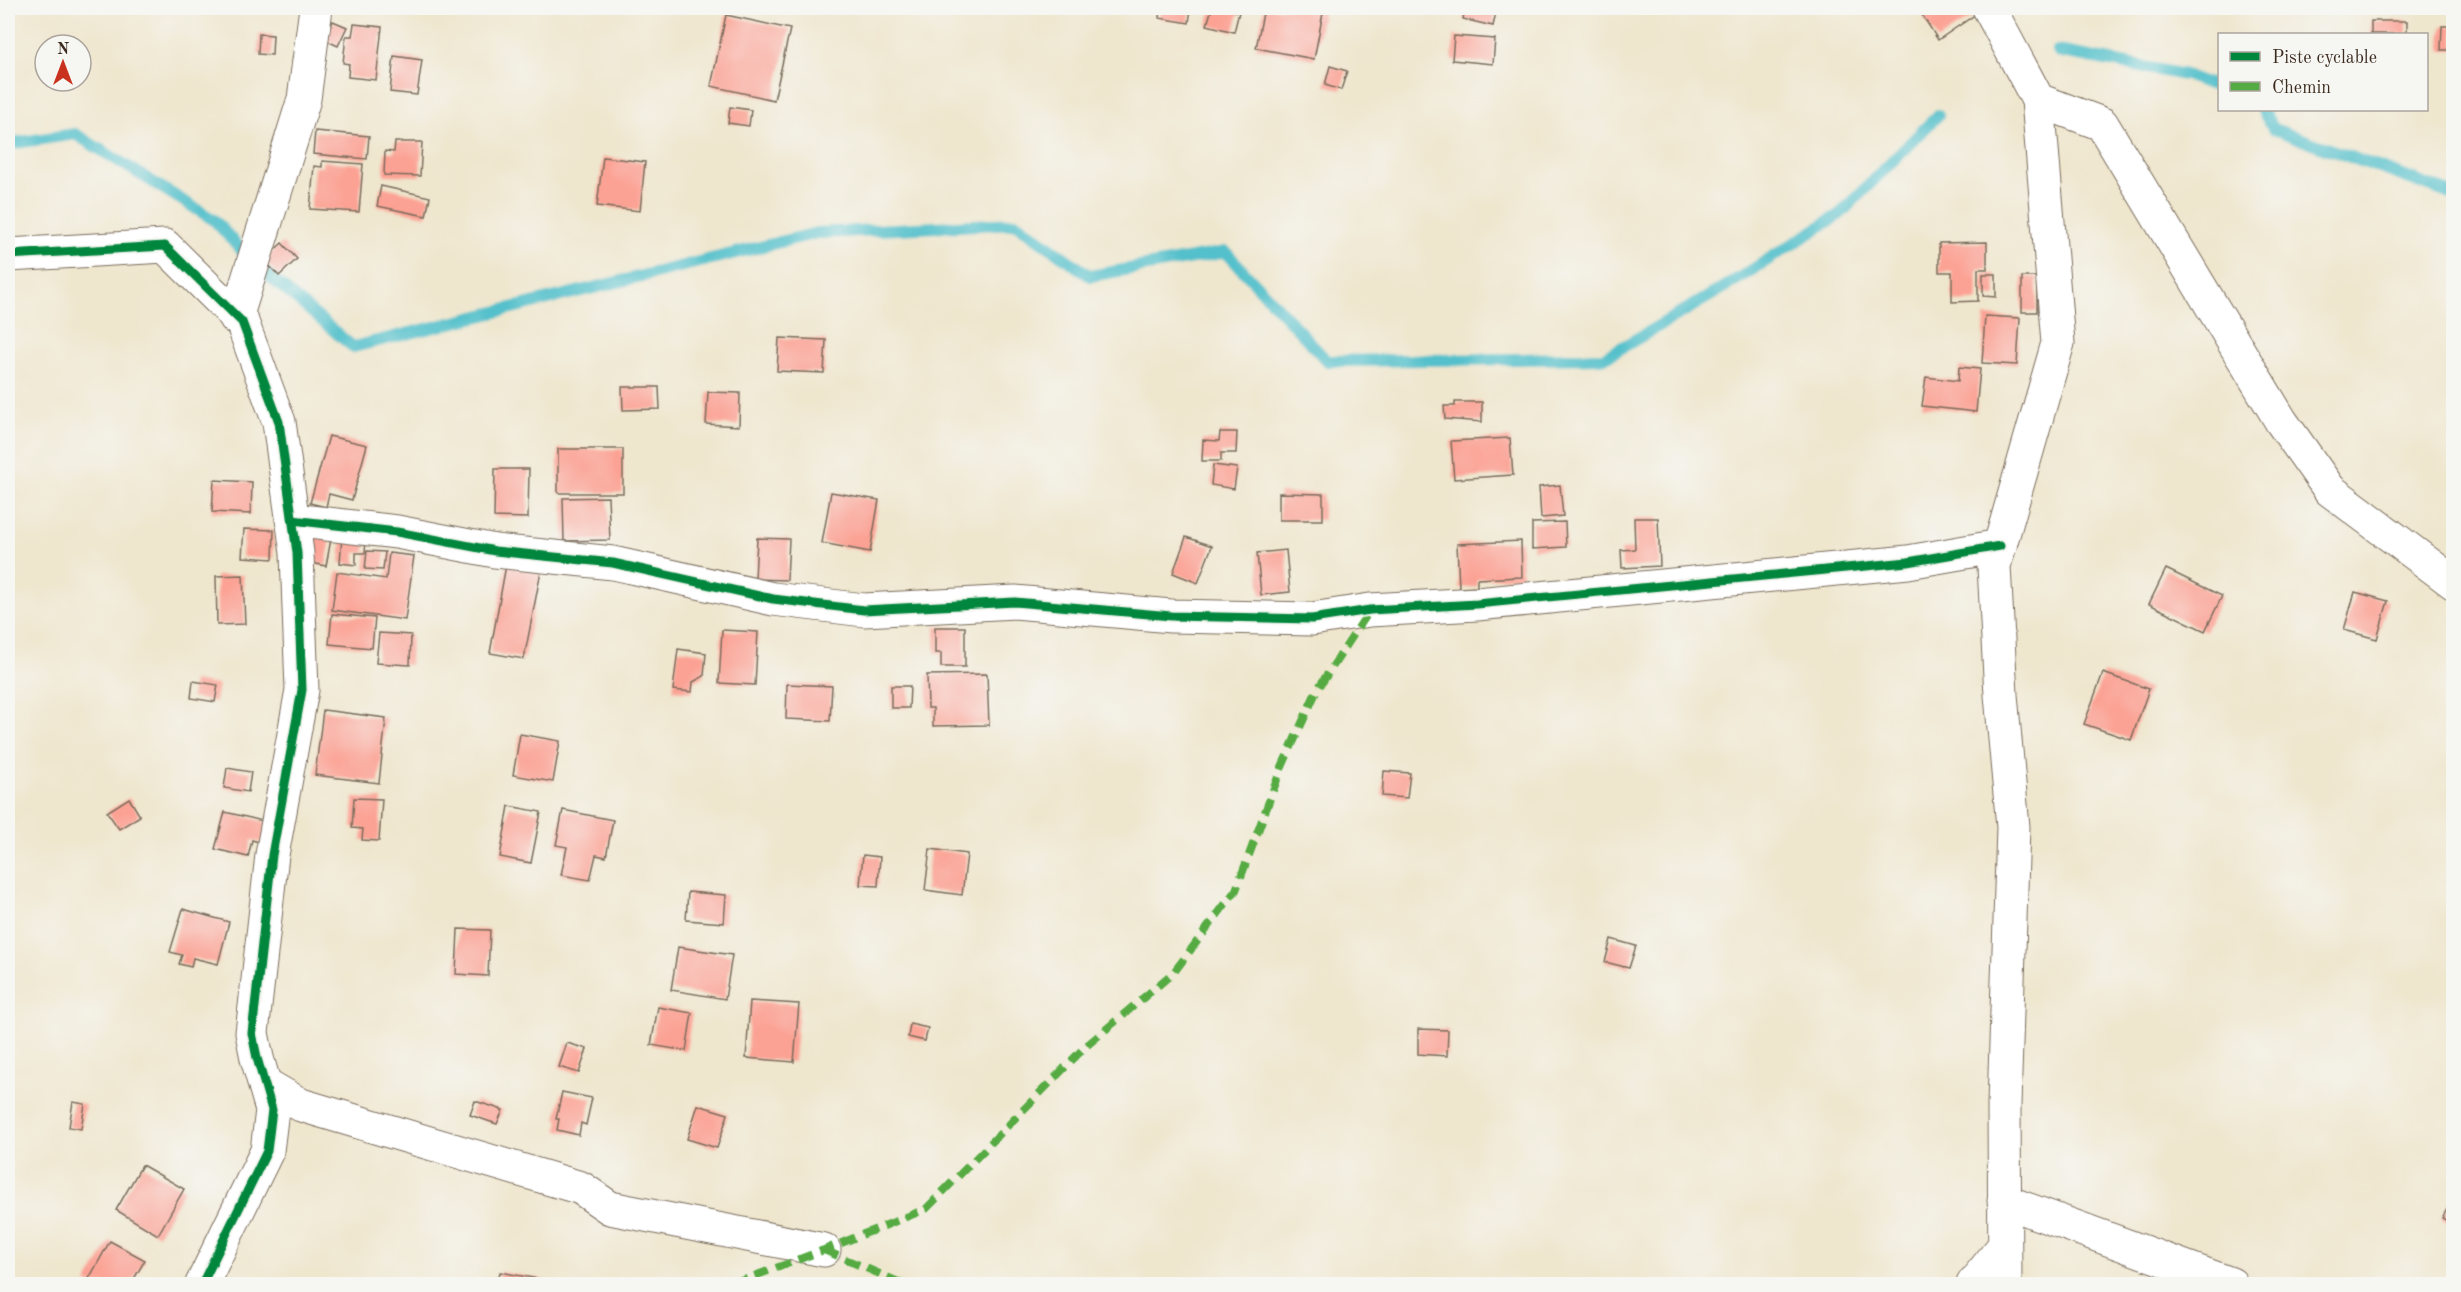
<svg xmlns="http://www.w3.org/2000/svg" width="2461" height="1292" viewBox="0 0 2461 1292" font-family="'Old Standard TT',serif">
  <style>
    .lines { fill: none; stroke-linecap: round; stroke-linejoin: round }
    .stream { stroke: #53c0cb; stroke-width: 12 }
    .building { fill: #fba294 }
    .minor-casing { stroke: #7a6c5c; stroke-width: 35 }
    .minor { stroke: #fff; stroke-width: 33 }
    .quiet { stroke: #55ab43; stroke-width: 8; stroke-dasharray: 15 8; stroke-linecap: butt }
    .cycleway-casing { stroke: #f6f6f2; stroke-width: 13 }
    .cycleway { stroke: #00873e; stroke-width: 9 }
  </style>
  <rect width="100%" height="100%" fill="#f6f6f2"/>
  <filter id="ink" filterUnits="userSpaceOnUse"><feTurbulence type="fractalNoise" baseFrequency=".0167" numOctaves="2"/><feDisplacementMap in="SourceGraphic" scale="12" xChannelSelector="R" yChannelSelector="G"/><feConvolveMatrix kernelMatrix="1 2 1 2 8 2 1 2 1" color-interpolation-filters="sRGB"/></filter>
  <filter id="wash" filterUnits="userSpaceOnUse"><feTurbulence type="fractalNoise" baseFrequency=".008" numOctaves="4" result="noise"/><feDisplacementMap in="SourceGraphic" scale="24" xChannelSelector="R" yChannelSelector="G"/><feGaussianBlur stdDeviation="1.35" result="paint"/><feColorMatrix in="noise" values="0 0 0 0 0 0 0 0 0 0 0 0 0 0 0 0 0 1.4 0 .05"/><feComposite in="paint" operator="in"/></filter>
  <g filter="url(#wash)">
    <rect width="100%" height="100%" fill="#efe6ce"/>
    <g class="lines">
      <g class="stream">
        <path d="M 2058,51 L 2185,75 L 2220,88"/>
        <path d="M 2262,110 L 2274,129 L 2454,195"/>
        <path d="M 8,144 L 75,134 L 214,220 L 245,254"/>
        <path d="M 263,271 L 353,347 L 817,233 L 1016,223 L 1090,276 L 1226,252 L 1327,361 L 1604,358 L 1725,287 L 1840,214 L 1938,115"/>
      </g>
    </g>
    <g id="blocks">
      <g class="building">
        <path d="M 1160,8 L 1191,8 L 1189,23 L 1159,18 Z"/>
        <path d="M 1212,8 L 1223,8 L 1239,12 L 1234,32 L 1207,25 Z"/>
        <path d="M 1264,8 L 1324,8 L 1314,59 L 1256,48 Z"/>
        <path d="M 1465,8 L 1497,8 L 1493,26 L 1463,19 Z"/>
        <path d="M 1922,8 L 1972,8 L 1976,14 L 1938,40 L 1919,10 Z"/>
        <path d="M 726,15 L 790,29 L 774,100 L 711,86 Z"/>
        <path d="M 333,21 L 347,27 L 338,46 L 325,40 Z"/>
        <rect x="2371" y="21" width="36" height="13"/>
        <path d="M 354,24 L 382,27 L 376,80 L 348,77 L 349,64 L 343,63 L 346,36 L 352,36 Z"/>
        <path d="M 2442,26 L 2454,26 L 2454,50 L 2441,50 Z"/>
        <path d="M 259,34 L 273,35 L 272,55 L 258,54 Z"/>
        <path d="M 1454,36 L 1495,39 L 1493,64 L 1452,60 Z"/>
        <path d="M 394,56 L 422,60 L 417,95 L 390,92 Z"/>
        <path d="M 1330,66 L 1347,71 L 1341,90 L 1325,85 Z"/>
        <path d="M 730,107 L 751,110 L 749,126 L 728,123 Z"/>
        <path d="M 315,131 L 369,136 L 367,159 L 313,154 Z"/>
        <path d="M 395,142 L 422,142 L 420,176 L 384,175 L 385,151 L 394,152 Z"/>
        <path d="M 603,157 L 645,162 L 640,211 L 597,206 Z"/>
        <path d="M 322,161 L 363,164 L 359,212 L 310,209 L 314,166 L 322,167 Z"/>
        <path d="M 381,186 L 430,197 L 426,216 L 377,206 Z"/>
        <path d="M 1987,242 L 1987,269 L 1978,269 L 1978,301 L 1952,302 L 1952,272 L 1939,272 L 1939,243 Z"/>
        <path d="M 282,243 L 297,259 L 279,276 L 264,260 Z"/>
        <path d="M 1983,274 L 1996,274 L 1996,297 L 1983,296 Z"/>
        <rect x="2022" y="277" width="15" height="35"/>
        <path d="M 1985,316 L 2020,318 L 2017,365 L 1982,363 Z"/>
        <path d="M 779,338 L 826,340 L 824,373 L 777,371 Z"/>
        <path d="M 1959,367 L 1980,369 L 1976,412 L 1922,406 L 1926,377 L 1958,381 Z"/>
        <path d="M 622,387 L 659,387 L 660,409 L 623,410 Z"/>
        <path d="M 708,392 L 740,393 L 739,426 L 706,424 Z"/>
        <path d="M 1455,402 L 1482,402 L 1482,422 L 1445,419 L 1444,406 L 1455,406 Z"/>
        <path d="M 1220,432 L 1237,432 L 1236,453 L 1221,453 L 1221,461 L 1202,461 L 1203,440 L 1219,441 Z"/>
        <path d="M 329,436 L 367,445 L 352,500 L 329,494 L 326,507 L 310,503 Z"/>
        <path d="M 1510,438 L 1513,475 L 1454,479 L 1451,441 Z"/>
        <rect x="558" y="449" width="65" height="44"/>
        <path d="M 1213,465 L 1237,468 L 1234,489 L 1211,485 Z"/>
        <path d="M 495,469 L 529,469 L 528,518 L 494,517 Z"/>
        <path d="M 214,480 L 252,482 L 251,514 L 212,512 Z"/>
        <path d="M 1560,485 L 1563,516 L 1541,518 L 1539,487 Z"/>
        <path d="M 831,492 L 879,500 L 870,552 L 822,543 Z"/>
        <path d="M 1279,493 L 1323,494 L 1323,520 L 1279,520 Z"/>
        <path d="M 608,497 L 610,540 L 564,541 L 563,498 Z"/>
        <path d="M 1634,518 L 1658,518 L 1660,566 L 1622,568 L 1621,550 L 1635,549 Z"/>
        <path d="M 1565,522 L 1566,547 L 1532,549 L 1532,523 Z"/>
        <path d="M 244,529 L 274,530 L 273,559 L 242,557 Z"/>
        <path d="M 307,534 L 331,539 L 326,566 L 301,561 Z"/>
        <path d="M 342,536 L 366,538 L 365,553 L 356,553 L 356,565 L 340,563 Z"/>
        <path d="M 1186,537 L 1212,546 L 1198,583 L 1173,573 Z"/>
        <path d="M 757,538 L 789,539 L 787,580 L 755,579 Z"/>
        <path d="M 1521,541 L 1522,577 L 1477,579 L 1477,587 L 1459,588 L 1457,544 Z"/>
        <path d="M 1286,550 L 1290,592 L 1261,595 L 1257,553 Z"/>
        <path d="M 367,551 L 385,552 L 383,570 L 365,569 Z"/>
        <path d="M 389,553 L 414,556 L 405,620 L 332,610 L 337,572 L 386,579 Z"/>
        <path d="M 506,565 L 541,571 L 524,659 L 490,653 Z"/>
        <path d="M 2166,569 L 2222,596 L 2205,631 L 2149,604 Z"/>
        <path d="M 243,575 L 245,624 L 217,625 L 216,576 Z"/>
        <path d="M 2355,592 L 2388,601 L 2377,639 L 2344,630 Z"/>
        <path d="M 332,614 L 375,618 L 372,648 L 329,644 Z"/>
        <path d="M 935,627 L 965,627 L 965,667 L 941,667 L 941,653 L 935,653 Z"/>
        <path d="M 722,630 L 758,632 L 755,685 L 719,683 Z"/>
        <path d="M 379,633 L 411,635 L 410,665 L 376,663 Z"/>
        <path d="M 678,649 L 706,653 L 704,676 L 693,682 L 692,692 L 673,690 Z"/>
        <path d="M 2103,673 L 2149,689 L 2131,740 L 2084,724 Z"/>
        <path d="M 987,674 L 989,725 L 933,726 L 933,708 L 928,708 L 927,675 Z"/>
        <path d="M 193,681 L 218,685 L 215,702 L 191,698 Z"/>
        <path d="M 787,684 L 832,686 L 830,721 L 786,719 Z"/>
        <path d="M 891,686 L 910,686 L 909,708 L 891,708 Z"/>
        <path d="M 323,710 L 386,718 L 379,783 L 315,775 Z"/>
        <path d="M 520,734 L 560,741 L 553,782 L 513,775 Z"/>
        <path d="M 227,768 L 251,772 L 248,792 L 224,788 Z"/>
        <path d="M 1384,771 L 1410,773 L 1407,798 L 1382,796 Z"/>
        <path d="M 129,798 L 140,816 L 119,829 L 107,812 Z"/>
        <path d="M 354,798 L 382,799 L 379,841 L 362,840 L 363,829 L 352,828 Z"/>
        <path d="M 509,806 L 541,812 L 531,863 L 500,857 Z"/>
        <path d="M 563,810 L 613,820 L 606,857 L 596,855 L 590,880 L 561,875 L 567,847 L 556,845 Z"/>
        <path d="M 225,812 L 267,822 L 262,843 L 252,840 L 248,857 L 215,849 Z"/>
        <path d="M 930,849 L 967,854 L 962,895 L 925,890 Z"/>
        <path d="M 863,855 L 880,857 L 878,886 L 860,885 Z"/>
        <path d="M 688,892 L 726,895 L 724,923 L 686,920 Z"/>
        <path d="M 183,909 L 229,922 L 218,964 L 193,958 L 191,967 L 179,964 L 182,955 L 170,952 Z"/>
        <path d="M 458,929 L 490,930 L 488,976 L 456,974 Z"/>
        <path d="M 1611,939 L 1636,946 L 1629,968 L 1605,962 Z"/>
        <path d="M 678,947 L 732,955 L 725,999 L 671,990 Z"/>
        <path d="M 750,1001 L 799,1004 L 794,1062 L 746,1058 Z"/>
        <path d="M 658,1007 L 692,1013 L 686,1051 L 651,1045 Z"/>
        <path d="M 910,1024 L 928,1028 L 925,1041 L 908,1037 Z"/>
        <path d="M 1418,1029 L 1448,1030 L 1447,1056 L 1418,1054 Z"/>
        <path d="M 567,1043 L 587,1049 L 579,1073 L 559,1067 Z"/>
        <path d="M 562,1092 L 592,1098 L 586,1125 L 581,1123 L 579,1135 L 557,1130 L 559,1119 L 556,1119 Z"/>
        <path d="M 475,1101 L 503,1110 L 497,1124 L 470,1115 Z"/>
        <path d="M 73,1102 L 85,1104 L 81,1129 L 69,1127 Z"/>
        <path d="M 698,1105 L 728,1114 L 717,1148 L 687,1139 Z"/>
        <path d="M 142,1165 L 184,1189 L 158,1235 L 116,1210 Z"/>
        <path d="M 2454,1197 L 2454,1225 L 2442,1218 Z"/>
        <path d="M 110,1241 L 145,1260 L 131,1284 L 86,1284 Z"/>
        <path d="M 500,1272 L 545,1280 L 544,1284 L 497,1284 Z"/>
      </g>
    </g>
  </g>
  <g filter="url(#ink)">
    <use href="#blocks" fill-opacity="0" stroke="#7a6c5c" stroke-width="1.5"/>
    <g class="lines">
      <defs>
        <g id="minor">
          <path d="M 1989,8 L 2038,100 L 2102,124 L 2281,421 L 2330,490 L 2454,583"/>
          <path d="M 8,255 L 165,246 L 242,322 L 279,422 L 297,553 L 302,690 L 272,855 L 252,1033 L 257,1058 L 272,1110 L 267,1151 L 202,1284"/>
          <path d="M 236,318 L 304,99 L 316,8"/>
          <path d="M 292,520 L 397,532 L 495,551 L 613,563 L 773,599 L 864,610 L 1015,602 L 1171,616 L 1312,619 L 1370,610 L 1477,604 L 1908,562 L 2000,546"/>
          <path d="M 265,1084 L 301,1105 L 581,1188 L 610,1208 L 824,1250"/>
          <path d="M 2004,1201 L 2231,1284"/>
          <path d="M 1973,1284 L 2004,1246"/>
          <path d="M 2005,1284 L 2004,1105 L 2013,827 L 2001,695 L 1994,566 L 2058,343 L 2038,100"/>
        </g>
      </defs>
      <use href="#minor" class="minor-casing"/>
      <use href="#minor" class="minor"/>
      <g class="quiet">
        <path d="M 824,1250 L 903,1284"/>
        <path d="M 733,1284 L 824,1250 L 926,1209 L 1085,1047 L 1174,972 L 1236,890 L 1281,769 L 1317,690 L 1370,610"/>
      </g>
      <defs>
        <g id="cycleway">
          <path d="M 8,255 L 165,246 L 242,322 L 279,422 L 297,553 L 302,690 L 272,855 L 252,1033 L 257,1058 L 272,1110 L 267,1151 L 202,1284"/>
          <path d="M 292,520 L 397,532 L 495,551 L 613,563 L 773,599 L 864,610 L 1015,602 L 1171,616 L 1312,619 L 1370,610 L 1477,604 L 1908,562 L 2000,546"/>
        </g>
      </defs>
      <use href="#cycleway" class="cycleway-casing"/>
      <use href="#cycleway" class="cycleway"/>
    </g>
  </g>
  <rect width="2461" height="1292" fill="none" stroke="#f6f6f2" stroke-width="30"/>
  <rect x="2218" y="33" width="210" height="78" fill="#f6f6f2" stroke="#aba49d" stroke-width="1.5"/>
  <rect x="2230" y="52" width="30" height="9" fill="#00873e" stroke="#aba49d" stroke-width="1.5"/>
  <text x="2272" y="63" font-size="18" fill="#3b2a1e">Piste cyclable</text>
  <rect x="2230" y="82" width="30" height="9" fill="#55ab43" stroke="#aba49d" stroke-width="1.5"/>
  <text x="2272" y="93" font-size="18" fill="#3b2a1e">Chemin</text>
  <g transform="translate(63 63)"><circle r="28" fill="#f6f6f2" stroke="#aba49d" stroke-width="1.5"/>
  <path d="M0-4.5L10 22L0 15L-10 22Z" fill="#c8321e"/>
  <text y="-9" font-size="16" font-weight="bold" text-anchor="middle" fill="#3b2a1e">N</text>
  </g>
</svg>
